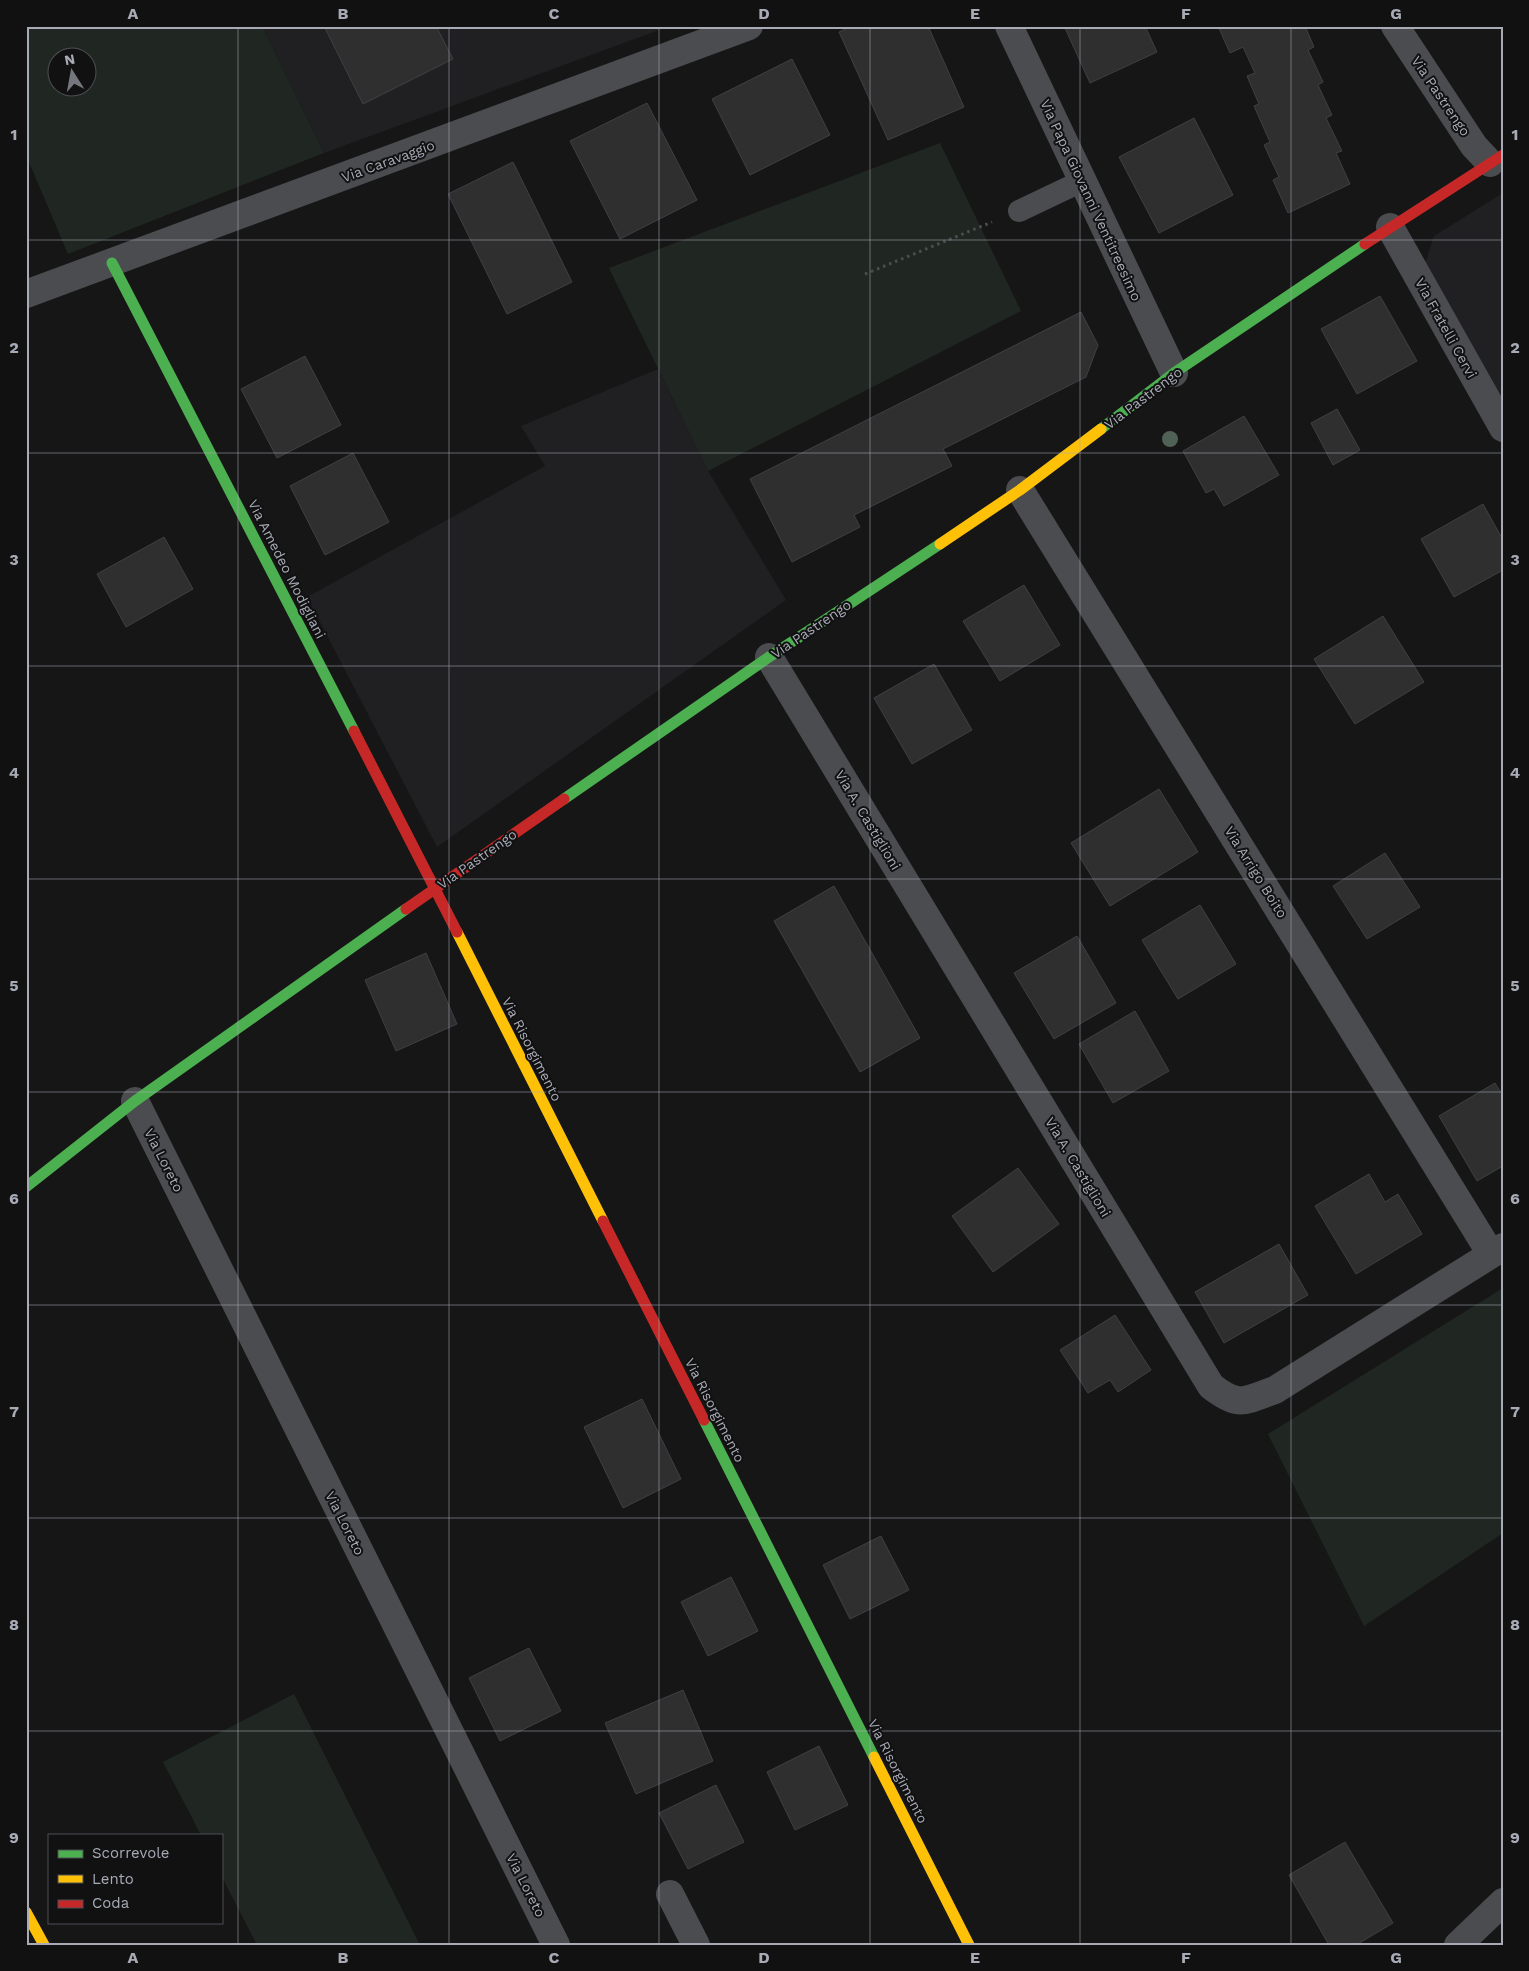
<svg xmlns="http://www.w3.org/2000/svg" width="1529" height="1971" viewBox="0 0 1529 1971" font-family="'Work Sans',sans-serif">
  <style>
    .built { fill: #202022 }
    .green { fill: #202722; fill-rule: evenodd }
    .building { fill: #2f2f30; stroke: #3f4043 }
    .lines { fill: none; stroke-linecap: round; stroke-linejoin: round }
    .path { stroke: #4c4d50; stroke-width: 3; stroke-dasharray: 2.5 4; stroke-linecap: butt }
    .lane { stroke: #4b4c4f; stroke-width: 22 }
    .street { stroke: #4b4c4f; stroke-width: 28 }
    .fast { stroke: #4caf50; stroke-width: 11 }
    .slow { stroke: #ffc107; stroke-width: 11 }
    .jam { stroke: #c62828; stroke-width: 11 }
    .tree { fill: #506255 }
    .grid { fill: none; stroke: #a8abb6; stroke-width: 1; stroke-opacity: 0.55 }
    .labels { text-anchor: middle; stroke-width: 4; stroke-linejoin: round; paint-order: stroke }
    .street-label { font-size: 14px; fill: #a8abb6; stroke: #111112 }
    .neatline { fill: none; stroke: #a8abb6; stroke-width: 2 }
    .grid-label { font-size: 16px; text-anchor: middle; font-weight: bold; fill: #a8abb6 }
  </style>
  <rect width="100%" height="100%" fill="#161617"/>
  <g class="built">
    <path d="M 262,26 L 670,26 L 324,153 Z"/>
    <path d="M 1503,193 L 1503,401 L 1425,264 L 1434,236 Z"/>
    <path d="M 658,369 L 708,471 L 786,600 L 437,847 L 307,597 L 545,466 L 521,426 Z"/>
  </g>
  <g class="green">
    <path d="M 26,26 L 262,26 L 324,153 L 68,254 L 26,155 ZM 58,58 L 88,58 L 88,88 L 58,88 Z"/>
    <path d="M 940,143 L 1021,311 L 708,471 L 609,268 Z"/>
    <path d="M 1503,1288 L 1503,1533 L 1364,1626 L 1268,1434 Z"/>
    <path d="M 294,1694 L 420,1945 L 257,1945 L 221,1875 L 221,1835 L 201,1835 L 163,1762 Z"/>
  </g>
  <g class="building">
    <path d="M 324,26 L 436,26 L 453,59 L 363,104 Z"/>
    <path d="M 852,26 L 928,26 L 964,107 L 888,140 L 839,32 Z"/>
    <path d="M 1064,26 L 1145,26 L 1157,52 L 1090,83 Z"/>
    <path d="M 1218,26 L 1305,26 L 1314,47 L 1308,50 L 1323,82 L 1318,85 L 1332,115 L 1326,118 L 1342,151 L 1336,153 L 1350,184 L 1288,213 L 1273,180 L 1279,177 L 1264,145 L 1270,142 L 1254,106 L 1259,104 L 1247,76 L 1255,73 L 1243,47 L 1230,53 Z"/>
    <path d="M 792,59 L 830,135 L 750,175 L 712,99 Z"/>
    <path d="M 647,103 L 697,200 L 620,239 L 570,141 Z"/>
    <path d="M 1194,118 L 1233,195 L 1159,233 L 1119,157 Z"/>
    <path d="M 513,162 L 572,282 L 507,314 L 448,194 Z"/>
    <path d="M 1380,296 L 1417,361 L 1357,394 L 1321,329 Z"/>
    <path d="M 1081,312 L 1098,345 L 1086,377 L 943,449 L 952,466 L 854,515 L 860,527 L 792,562 L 750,479 Z"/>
    <path d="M 305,356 L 341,425 L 277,458 L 241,389 Z"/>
    <path d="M 1337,409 L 1360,450 L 1333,465 L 1311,423 Z"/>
    <path d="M 1244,416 L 1279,475 L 1224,506 L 1214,489 L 1206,493 L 1183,451 Z"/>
    <path d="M 353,453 L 389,522 L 325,555 L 290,486 Z"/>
    <path d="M 1483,504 L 1503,540 L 1503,570 L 1454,597 L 1421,539 Z"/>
    <path d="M 164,537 L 193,589 L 126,627 L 97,574 Z"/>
    <path d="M 1024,585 L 1060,645 L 1000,681 L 963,621 Z"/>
    <path d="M 1383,616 L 1424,682 L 1355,724 L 1314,659 Z"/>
    <path d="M 934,664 L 972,730 L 912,764 L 874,698 Z"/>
    <path d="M 1159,789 L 1198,852 L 1110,906 L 1071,843 Z"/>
    <path d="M 1385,853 L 1420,907 L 1367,939 L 1333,886 Z"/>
    <path d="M 834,886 L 920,1038 L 860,1072 L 774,921 Z"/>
    <path d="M 1200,905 L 1236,964 L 1178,999 L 1142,940 Z"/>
    <path d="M 1077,936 L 1116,1003 L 1054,1039 L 1014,973 Z"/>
    <path d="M 426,953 L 457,1024 L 396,1051 L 365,980 Z"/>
    <path d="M 1135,1011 L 1169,1071 L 1113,1103 L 1079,1044 Z"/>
    <path d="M 1495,1083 L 1503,1096 L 1503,1166 L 1477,1181 L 1439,1116 Z"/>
    <path d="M 1018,1168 L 1059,1224 L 993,1272 L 952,1216 Z"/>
    <path d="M 1369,1174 L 1385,1202 L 1398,1194 L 1422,1234 L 1356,1274 L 1315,1206 Z"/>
    <path d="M 1279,1244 L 1308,1295 L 1224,1343 L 1195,1292 Z"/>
    <path d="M 1115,1315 L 1151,1370 L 1118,1392 L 1110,1380 L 1088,1393 L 1060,1350 Z"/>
    <path d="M 642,1399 L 681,1479 L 623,1508 L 584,1427 Z"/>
    <path d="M 881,1536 L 909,1590 L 850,1619 L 823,1565 Z"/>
    <path d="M 731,1577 L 758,1631 L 708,1656 L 681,1602 Z"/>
    <path d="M 529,1648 L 561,1711 L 500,1741 L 469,1678 Z"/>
    <path d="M 683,1690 L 713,1761 L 636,1794 L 605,1723 Z"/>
    <path d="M 819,1746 L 848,1805 L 795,1830 L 767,1772 Z"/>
    <path d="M 716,1785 L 744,1842 L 688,1869 L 659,1813 Z"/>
    <path d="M 1345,1842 L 1393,1923 L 1356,1945 L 1329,1945 L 1289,1875 Z"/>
  </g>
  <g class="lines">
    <path class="path" d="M 865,274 L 992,222"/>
    <path class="lane" d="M 1019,211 L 1082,181"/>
    <g class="street">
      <path d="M 1009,26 L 1174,373"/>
      <path d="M 1395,26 L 1474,146 L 1490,163"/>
      <path d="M 1390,227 L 1503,428"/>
      <path d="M 26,294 L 749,26"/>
      <path d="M 1020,490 L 1491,1254"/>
      <path d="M 769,657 L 1211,1386 C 1239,1408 1244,1401 1275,1390 L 1503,1247"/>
      <path d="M 135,1101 L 556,1945"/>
      <path d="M 670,1894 L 696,1945"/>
      <path d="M 1458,1945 L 1503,1902"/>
    </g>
    <g class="fast">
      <path d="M 112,263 L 354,731"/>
      <path d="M 1101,429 L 1174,373 L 1365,244"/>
      <path d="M 564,799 L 769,657 L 940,544"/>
      <path d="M 26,1187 L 135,1101 L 406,909"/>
      <path d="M 704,1420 L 874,1757"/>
    </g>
    <g class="slow">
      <path d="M 940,544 L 1020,490 L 1101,429"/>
      <path d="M 457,932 L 603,1221"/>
      <path d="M 874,1757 L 969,1945"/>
      <path d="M 26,1912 L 44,1945"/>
    </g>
    <g class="jam">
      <path d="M 1365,244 L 1503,155"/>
      <path d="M 354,731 L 457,932"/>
      <path d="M 406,909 L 564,799"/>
      <path d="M 603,1221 L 704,1420"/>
    </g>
  </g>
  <circle class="tree" cx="1170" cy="439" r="8"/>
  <path class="grid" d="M 238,26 L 238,1945M 449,26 L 449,1945M 659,26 L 659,1945M 870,26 L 870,1945M 1080,26 L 1080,1945M 1291,26 L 1291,1945M 26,240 L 1503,240M 26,453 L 1503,453M 26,666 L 1503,666M 26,879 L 1503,879M 26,1092 L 1503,1092M 26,1305 L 1503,1305M 26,1518 L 1503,1518M 26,1731 L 1503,1731"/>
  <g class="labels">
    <g class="street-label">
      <text transform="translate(1441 96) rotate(56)" y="5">Via Pastrengo</text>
      <text transform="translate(388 161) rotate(-20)" y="5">Via Caravaggio</text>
      <text transform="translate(1091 200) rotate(65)" y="5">Via Papa Giovanni Ventitreesimo</text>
      <text transform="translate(1446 328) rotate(61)" y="5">Via Fratelli Cervi</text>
      <text transform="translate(1143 398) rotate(-37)" y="5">Via Pastrengo</text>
      <text transform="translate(287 569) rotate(63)" y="5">Via Amedeo Modigliani</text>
      <text transform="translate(811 629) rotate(-34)" y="5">Via Pastrengo</text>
      <text transform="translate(868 820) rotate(59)" y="5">Via A. Castiglioni</text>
      <text transform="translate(477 859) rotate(-35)" y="5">Via Pastrengo</text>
      <text transform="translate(1256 872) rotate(58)" y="5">Via Arrigo Boito</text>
      <text transform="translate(532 1049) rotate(63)" y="5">Via Risorgimento</text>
      <text transform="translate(164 1160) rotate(63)" y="5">Via Loreto</text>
      <text transform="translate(1078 1167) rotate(59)" y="5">Via A. Castiglioni</text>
      <text transform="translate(715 1410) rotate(63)" y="5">Via Risorgimento</text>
      <text transform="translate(345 1523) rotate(63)" y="5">Via Loreto</text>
      <text transform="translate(898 1771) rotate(63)" y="5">Via Risorgimento</text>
      <text transform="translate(526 1885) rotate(63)" y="5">Via Loreto</text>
    </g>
  </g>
  <rect width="1529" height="1971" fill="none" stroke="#111112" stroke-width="55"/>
  <rect x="48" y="1834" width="175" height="90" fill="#111112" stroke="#4d4f54"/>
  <rect x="58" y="1850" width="25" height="8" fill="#4caf50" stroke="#4d4f54"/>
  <text x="92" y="1858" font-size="15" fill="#a8abb6">Scorrevole</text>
  <rect x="58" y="1875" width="25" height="8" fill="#ffc107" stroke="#4d4f54"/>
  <text x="92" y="1884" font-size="15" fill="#a8abb6">Lento</text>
  <rect x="58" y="1900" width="25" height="8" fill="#c62828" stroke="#4d4f54"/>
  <text x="92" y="1908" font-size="15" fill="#a8abb6">Coda</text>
  <g transform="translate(72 72) rotate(349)"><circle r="24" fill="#111112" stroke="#4d4f54"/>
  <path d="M0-4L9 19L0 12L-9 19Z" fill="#75777e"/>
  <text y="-8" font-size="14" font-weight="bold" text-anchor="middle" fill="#a8abb6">N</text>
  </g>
  <rect x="28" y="28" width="1474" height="1916" class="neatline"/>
  <g class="grid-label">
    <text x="133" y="19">A</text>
    <text x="343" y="19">B</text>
    <text x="554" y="19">C</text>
    <text x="764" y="19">D</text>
    <text x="975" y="19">E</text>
    <text x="1186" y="19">F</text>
    <text x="1396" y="19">G</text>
    <text x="14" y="140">1</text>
    <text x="1515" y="140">1</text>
    <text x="14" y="353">2</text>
    <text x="1515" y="353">2</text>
    <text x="14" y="565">3</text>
    <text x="1515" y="565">3</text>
    <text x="14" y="778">4</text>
    <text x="1515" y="778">4</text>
    <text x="14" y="991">5</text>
    <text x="1515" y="991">5</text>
    <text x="14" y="1204">6</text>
    <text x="1515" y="1204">6</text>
    <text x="14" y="1417">7</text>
    <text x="1515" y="1417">7</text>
    <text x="14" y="1630">8</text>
    <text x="1515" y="1630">8</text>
    <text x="14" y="1843">9</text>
    <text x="1515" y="1843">9</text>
    <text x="133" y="1963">A</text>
    <text x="343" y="1963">B</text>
    <text x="554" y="1963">C</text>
    <text x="764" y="1963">D</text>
    <text x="975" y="1963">E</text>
    <text x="1186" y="1963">F</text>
    <text x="1396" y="1963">G</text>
  </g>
</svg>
